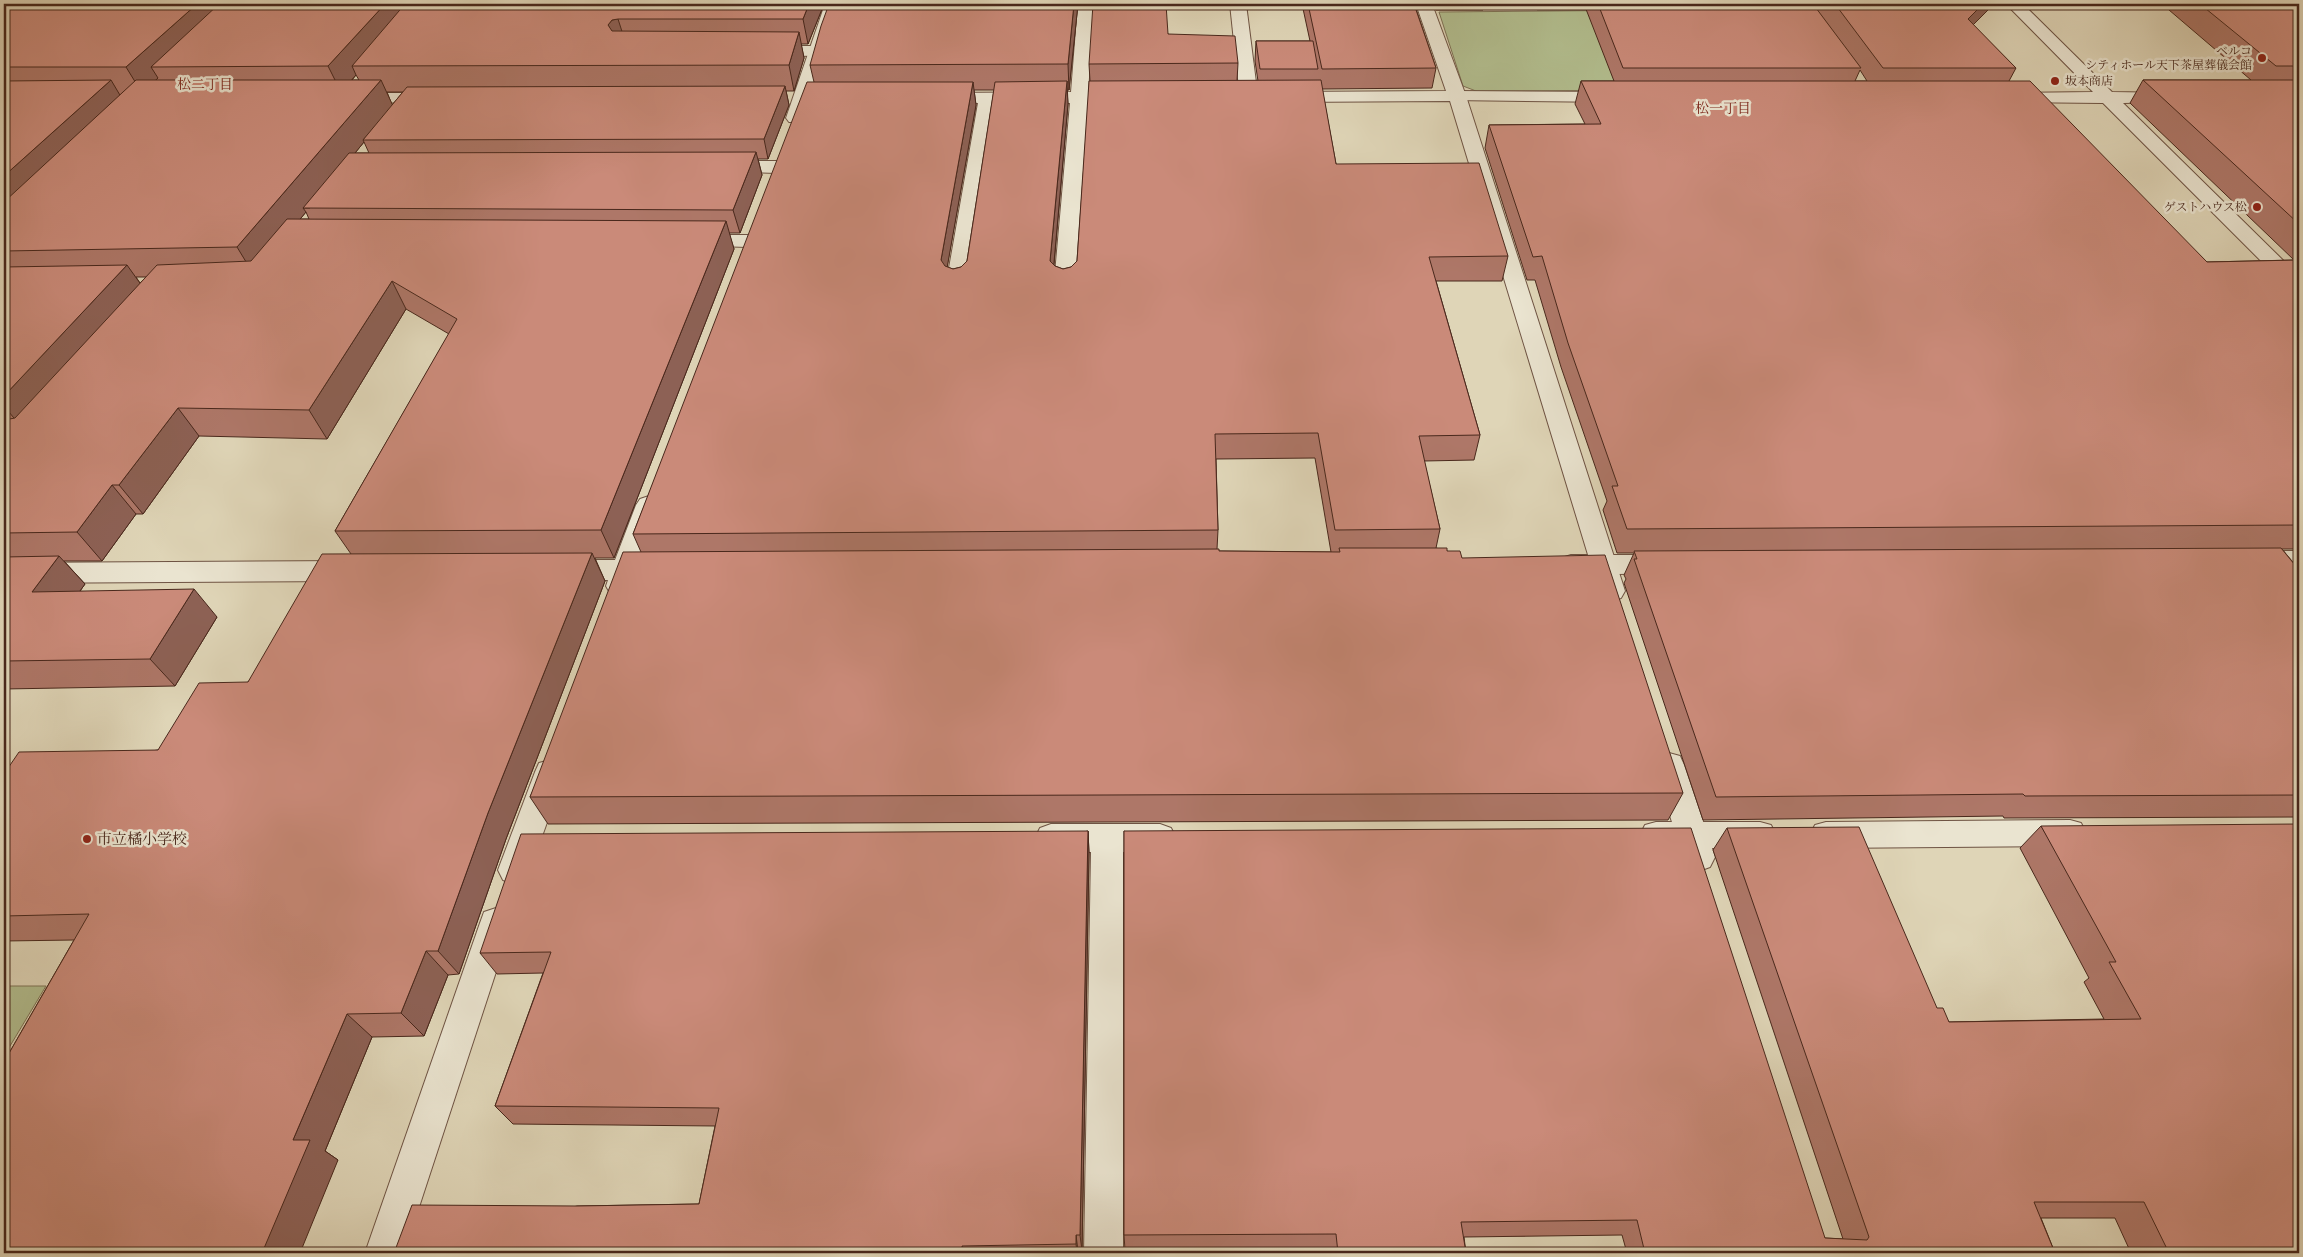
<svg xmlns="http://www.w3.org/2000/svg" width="2303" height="1257" viewBox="0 0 2303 1257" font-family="'IM FELL Great Primer','Noto Serif JP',serif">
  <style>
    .green { fill: #b2bd8e; stroke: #7e7255 }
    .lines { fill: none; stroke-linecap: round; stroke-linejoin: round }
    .lane-casing { stroke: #6e5343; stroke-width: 2 }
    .street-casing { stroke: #6e5343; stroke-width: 2 }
    .lane { fill: #eae4d0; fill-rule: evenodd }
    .street { fill: #eae4d0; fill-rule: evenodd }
    .wall { fill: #ae7768; stroke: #49281c; fill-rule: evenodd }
    .shaded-wall { fill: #8d6155; stroke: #49281c }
    .building { fill: #ca8a79; stroke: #49281c }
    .poi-dot { fill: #8f2418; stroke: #eae4d0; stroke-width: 2 }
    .labels { text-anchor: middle; stroke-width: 5; stroke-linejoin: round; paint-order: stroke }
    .far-poi-label { font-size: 12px; fill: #49281c; stroke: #eae4d0; text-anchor: end }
    .far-neighbourhood-label { font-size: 14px; fill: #7a1f14; stroke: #eae4d0 }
    .poi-label { font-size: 15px; fill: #49281c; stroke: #eae4d0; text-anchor: start }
  </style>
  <rect width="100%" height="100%" fill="#dfd5b7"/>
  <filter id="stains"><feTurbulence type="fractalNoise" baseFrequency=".004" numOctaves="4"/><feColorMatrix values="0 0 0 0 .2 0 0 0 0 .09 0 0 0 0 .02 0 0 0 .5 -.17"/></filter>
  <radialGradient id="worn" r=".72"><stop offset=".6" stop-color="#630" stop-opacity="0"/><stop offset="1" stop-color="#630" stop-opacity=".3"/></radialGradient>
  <g class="green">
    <path d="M 1534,4 L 1621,4 L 1625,10 L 1537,10 Z"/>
    <path d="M 1663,10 L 1711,90 L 1476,91 L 1463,86 L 1439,12 Z"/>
    <path d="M 4,986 L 46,986 L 4,1056 Z"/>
  </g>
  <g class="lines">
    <defs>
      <g id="lane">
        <path d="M 1078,4 L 1094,4 L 1088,92 L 1131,93 L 1134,97 L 1131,101 L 1088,102 L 1076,285 L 1072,289 L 1065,291 L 1058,289 L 1054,285 L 1070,103 L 996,103 L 968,285 L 964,289 L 957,291 L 950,289 L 946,285 L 978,103 L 938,103 L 932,102 L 929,98 L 932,94 L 938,93 L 1071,92 Z"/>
        <path d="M 1230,4 L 1246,4 L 1258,98 L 1255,102 L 1243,102 L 1240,98 Z"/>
        <path d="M 1416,4 L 1432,4 L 1466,96 L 1625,591 L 1621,598 L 1612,601 L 1603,598 L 1599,591 L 1450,101 L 1286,102 L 1280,101 L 1277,97 L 1280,93 L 1286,92 L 1446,91 Z"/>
        <path d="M 765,46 L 816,46 L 822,47 L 824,51 L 822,55 L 816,56 L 759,55 L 757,51 L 759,47 Z"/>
        <path d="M 353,93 L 435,93 L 441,94 L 444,98 L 441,102 L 435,103 L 347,102 L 344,98 L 347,94 Z"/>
        <path d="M 723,161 L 776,161 L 783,163 L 785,167 L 783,171 L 776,173 L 716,171 L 714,167 L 716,163 Z"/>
        <path d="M 693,235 L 747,235 L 754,237 L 757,241 L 754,245 L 747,247 L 686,245 L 683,241 L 686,237 Z"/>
        <path d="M 1669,753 L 1680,756 L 1684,765 L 1715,857 L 1710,867 L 1699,871 L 1688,867 L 1683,857 L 1654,765 L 1658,756 Z"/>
      </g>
      <g id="street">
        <path d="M 825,4 L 841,4 L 804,118 L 801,122 L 789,122 L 786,118 Z"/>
        <path d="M 2006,4 L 2023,4 L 2112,92 L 2176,93 L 2179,97 L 2176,101 L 2170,102 L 2123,103 L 2299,276 L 2299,294 L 2292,292 L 2103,103 L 2002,102 L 1999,98 L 2002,94 L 2008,93 L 2093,92 Z"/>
        <path d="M 1457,91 L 1615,92 L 1621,93 L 1624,97 L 1621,101 L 1615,102 L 1451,100 L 1448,96 L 1451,92 Z"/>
        <path d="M 649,496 L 658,499 L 662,505 L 642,560 L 662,563 L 666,570 L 662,577 L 653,580 L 635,580 L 628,593 L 619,596 L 610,593 L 606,586 L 608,580 L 563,580 L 554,577 L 550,570 L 554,563 L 563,560 L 615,560 L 636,505 L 640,499 Z"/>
        <path d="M 2253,551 L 2299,551 L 2299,569 L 2253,569 L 2244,567 L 2240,560 L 2244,553 Z"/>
        <path d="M 1571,555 L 1665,555 L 1674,557 L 1678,564 L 1674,571 L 1665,573 L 1571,575 L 1562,572 L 1558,565 L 1562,558 Z"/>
        <path d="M 350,561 L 359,564 L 363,571 L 359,578 L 350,581 L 4,583 L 4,563 Z"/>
        <path d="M 550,760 L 561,763 L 565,772 L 530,870 L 525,880 L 514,884 L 503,880 L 498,870 L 535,772 L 539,763 Z"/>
        <path d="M 2070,820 L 2081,823 L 2086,833 L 2081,843 L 2070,846 L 1826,848 L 1815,845 L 1810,835 L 1815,825 L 1826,822 Z"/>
        <path d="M 1656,822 L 1760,822 L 1771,825 L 1776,835 L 1771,845 L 1760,848 L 1656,848 L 1645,845 L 1640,835 L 1645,825 Z"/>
        <path d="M 1051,824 L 1160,824 L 1171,828 L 1176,838 L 1171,848 L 1160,852 L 1123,852 L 1123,1253 L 1084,1253 L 1091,852 L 1051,852 L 1040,848 L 1035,838 L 1040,828 Z"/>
        <path d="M 496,908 L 508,912 L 512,923 L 404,1253 L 365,1253 L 480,923 L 484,912 Z"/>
      </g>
    </defs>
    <use href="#lane" class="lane-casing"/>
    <use href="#street" class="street-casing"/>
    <use href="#lane" class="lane"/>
    <use href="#street" class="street"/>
  </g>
  <g class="wall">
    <path d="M 4,4 L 824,4 L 808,44 L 801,44 L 804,58 L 794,91 L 786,91 L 789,105 L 768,159 L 758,159 L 762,175 L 740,233 L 729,233 L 734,249 L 614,558 L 595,558 L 605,581 L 506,839 L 459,974 L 448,975 L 424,1036 L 372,1037 L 325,1151 L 338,1160 L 4,1253 L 4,1062 L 74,940 L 4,941 L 4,774 L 158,750 L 248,682 L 351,554 L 335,531 L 449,334 L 406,309 L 327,439 L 199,436 L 143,514 L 136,514 L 102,561 L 64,561 L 85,584 L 80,591 L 217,617 L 175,686 L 4,689 ZM 356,75 L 359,80 L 352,80 ZM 387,92 L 403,92 L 392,105 ZM 364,142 L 369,153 L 355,153 ZM 306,212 L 309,219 L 300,219 ZM 136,277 L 146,277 L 140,283 Z"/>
    <path d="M 1078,4 L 1069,90 L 1067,90 L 1068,104 L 1054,265 L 1055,266 L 1063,269 L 1071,267 L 1077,261 L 1090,81 L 1089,64 L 1168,34 L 1238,63 L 1237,81 L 1258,81 L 1255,61 L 1256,41 L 1310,41 L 1302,4 L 1417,4 L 1416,9 L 1436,68 L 1432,88 L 1322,89 L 1336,164 L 1508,256 L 1502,281 L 1436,281 L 1480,435 L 1474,460 L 1424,461 L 1440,529 L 1436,548 L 1447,551 L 1462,558 L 1683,793 L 1668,820 L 548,824 L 530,797 L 641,552 L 633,534 L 814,82 L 810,65 ZM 974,90 L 994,90 L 967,261 L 961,267 L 953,269 L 947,267 L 976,105 ZM 1315,458 L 1331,552 L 1219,551 L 1217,549 L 1218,530 L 1216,459 Z"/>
    <path d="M 1433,4 L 1484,4 L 1483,10 L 1436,10 Z"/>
    <path d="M 1584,4 L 1994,4 L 1973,25 L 2016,68 L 2009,81 L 2207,262 L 2294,260 L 2130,103 L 2143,80 L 2251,80 L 2162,4 L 2299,4 L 2299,549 L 2282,549 L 2297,567 L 2299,564 L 2299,817 L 2004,818 L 2003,816 L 1703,820 L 1624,583 L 1626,579 L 1624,575 L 1634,553 L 1617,553 L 1603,510 L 1607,501 L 1561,367 L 1535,280 L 1527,280 L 1485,148 L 1489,125 L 1585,124 L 1575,104 L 1581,81 L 1614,81 ZM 1860,70 L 1867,81 L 1855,81 Z"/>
    <path d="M 2041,826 L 2299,1253 L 2131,1253 L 2115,1218 L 2041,1218 L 2055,1253 L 1627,1253 L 1622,1235 L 1464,1237 L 1466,1253 L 1331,1253 L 1331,1249 L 1125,1250 L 1124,1235 L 1124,831 L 1825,1238 L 1843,1239 L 1713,850 L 1727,828 L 1937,1008 L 1949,1022 L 2104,1019 L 2084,982 L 2089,978 L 2020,848 Z"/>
    <path d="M 1088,831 L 1089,853 L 1082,1251 L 1078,1251 L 1078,1253 L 394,1253 L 577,1206 L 699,1204 L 715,1126 L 513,1124 L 495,1106 L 543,973 L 497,974 L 480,953 Z"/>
  </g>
  <g class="shaded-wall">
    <path d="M 197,4 L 238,4 L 151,67 L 158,78 L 142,93 L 126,67 Z"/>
    <path d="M 385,4 L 418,4 L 352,66 L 356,75 L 341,92 L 328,66 Z"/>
    <path d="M 809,4 L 824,4 L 808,44 L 803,19 Z"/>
    <path d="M 1074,4 L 1078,4 L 1069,90 L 1068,64 Z"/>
    <path d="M 1983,4 L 1994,4 L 1958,40 L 1968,19 Z"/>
    <path d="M 618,19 L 626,44 L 620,45 L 608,25 L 612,20 Z"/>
    <path d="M 799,32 L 804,58 L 794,91 L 789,65 Z"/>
    <path d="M 111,80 L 127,107 L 4,222 L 4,176 Z"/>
    <path d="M 381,80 L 393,106 L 363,140 L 364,142 L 310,208 L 303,208 L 306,212 L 254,275 L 237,247 Z"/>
    <path d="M 1067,81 L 1068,104 L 1052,285 L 1050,261 Z"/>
    <path d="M 973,82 L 976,105 L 944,285 L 941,260 Z"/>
    <path d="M 785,86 L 789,105 L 768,159 L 764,139 Z"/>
    <path d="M 756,152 L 762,175 L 740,233 L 733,210 Z"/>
    <path d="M 726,221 L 734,249 L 614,558 L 601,530 Z"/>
    <path d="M 127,265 L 147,293 L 23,429 L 4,406 L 4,396 Z"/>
    <path d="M 392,281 L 406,309 L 327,439 L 309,410 Z"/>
    <path d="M 178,408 L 199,436 L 143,514 L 119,485 Z"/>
    <path d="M 112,485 L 136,514 L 102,561 L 77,532 Z"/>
    <path d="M 592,553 L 605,581 L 506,839 L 459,974 L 438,951 L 488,813 Z"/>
    <path d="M 59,556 L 85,584 L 59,620 L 32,592 Z"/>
    <path d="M 194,589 L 217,617 L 175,686 L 150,659 Z"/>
    <path d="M 1088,831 L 1089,853 L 1082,1251 L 1080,1235 Z"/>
    <path d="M 426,951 L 448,975 L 424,1036 L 401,1013 Z"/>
    <path d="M 347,1014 L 372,1037 L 325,1151 L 338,1160 L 300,1253 L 262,1253 L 293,1140 Z"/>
    <path d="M 1076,1235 L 1078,1251 L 1078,1253 L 1077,1253 L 1076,1244 Z"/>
    <path d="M 962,1246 L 965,1253 L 962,1253 Z"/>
  </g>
  <g class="building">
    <path d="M 4,4 L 197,4 L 126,67 L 4,67 Z"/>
    <path d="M 219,4 L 385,4 L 328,66 L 151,67 Z"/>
    <path d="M 405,4 L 809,4 L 803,19 L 618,19 L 612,20 L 608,25 L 612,31 L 799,32 L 789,65 L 352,66 Z"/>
    <path d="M 829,4 L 1074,4 L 1068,64 L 810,65 L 821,26 Z"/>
    <path d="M 1093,4 L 1166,4 L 1168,34 L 1235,36 L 1238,63 L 1089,64 Z"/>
    <path d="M 1308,4 L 1414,4 L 1436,68 L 1322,69 Z"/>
    <path d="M 1598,4 L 1813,4 L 1861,68 L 1623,68 Z"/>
    <path d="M 1835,4 L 1983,4 L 1968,19 L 2016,68 L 1883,68 Z"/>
    <path d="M 2200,4 L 2299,4 L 2299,66 L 2276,66 Z"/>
    <path d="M 1256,41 L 1313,41 L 1318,69 L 1260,69 Z"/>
    <path d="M 111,80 L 4,176 L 4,81 Z"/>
    <path d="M 136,80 L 381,80 L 237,247 L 4,251 L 4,202 Z"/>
    <path d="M 1321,80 L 1336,164 L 1479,163 L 1508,256 L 1429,257 L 1480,435 L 1419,436 L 1440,529 L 1335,530 L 1318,433 L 1215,434 L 1218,530 L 633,534 L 807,82 L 973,82 L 941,260 L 945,266 L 953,269 L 961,267 L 967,261 L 995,82 L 1067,81 L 1050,261 L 1055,266 L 1063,269 L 1071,267 L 1077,261 L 1089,81 Z"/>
    <path d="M 2143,80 L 2299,80 L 2299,224 Z"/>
    <path d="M 1581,81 L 2030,81 L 2207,262 L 2299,260 L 2299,525 L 1627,529 L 1612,486 L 1618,486 L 1568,343 L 1542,256 L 1533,257 L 1489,125 L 1601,124 Z"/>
    <path d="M 785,86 L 764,139 L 363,140 L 407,87 Z"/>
    <path d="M 756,152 L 733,210 L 303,208 L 349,153 Z"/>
    <path d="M 287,219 L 726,221 L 601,530 L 335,531 L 457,319 L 392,281 L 309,410 L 178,408 L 119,485 L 112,485 L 77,532 L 4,533 L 4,420 L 15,418 L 157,265 L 251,261 Z"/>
    <path d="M 127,265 L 4,396 L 4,267 Z"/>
    <path d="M 1339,548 L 1447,548 L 1447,551 L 1460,551 L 1462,558 L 1605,555 L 1683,793 L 530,797 L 623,552 L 1219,549 L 1219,551 L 1340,552 Z"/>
    <path d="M 2281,548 L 2299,570 L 2299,795 L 2025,796 L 2023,794 L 1716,797 L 1634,559 L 1637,559 L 1634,551 Z"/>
    <path d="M 592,553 L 488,813 L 438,951 L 426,951 L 401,1013 L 347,1014 L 293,1140 L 310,1140 L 262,1253 L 4,1253 L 4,1175 L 6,1171 L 4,1170 L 4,1062 L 89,914 L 4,916 L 4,774 L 19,752 L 158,750 L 199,683 L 248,682 L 322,554 Z"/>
    <path d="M 59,556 L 32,592 L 194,589 L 150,659 L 4,661 L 4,557 Z"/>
    <path d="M 2299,824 L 2299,1253 L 2169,1253 L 2144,1202 L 2034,1202 L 2055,1253 L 1645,1253 L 1637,1220 L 1461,1222 L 1466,1253 L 1338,1253 L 1336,1234 L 1124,1235 L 1124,831 L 1691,828 L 1825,1238 L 1867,1240 L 1869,1237 L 1727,828 L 1859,827 L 1937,1008 L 1943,1008 L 1949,1022 L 2141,1019 L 2109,962 L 2116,962 L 2041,826 Z"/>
    <path d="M 1088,831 L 1080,1235 L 1076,1235 L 1076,1244 L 962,1246 L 962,1253 L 394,1253 L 412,1205 L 577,1206 L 699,1204 L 719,1108 L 495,1106 L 551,952 L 480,953 L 521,834 Z"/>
  </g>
  <g class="poi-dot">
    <circle cx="2262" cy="58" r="5"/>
    <circle cx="2055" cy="81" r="5"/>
    <circle cx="2257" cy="207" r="5"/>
    <circle cx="87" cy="839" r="5"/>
  </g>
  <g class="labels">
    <g class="far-poi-label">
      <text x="2252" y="55">ベルコ<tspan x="2252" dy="14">シティホール天下茶屋葬儀会館</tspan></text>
      <text x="2065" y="85" text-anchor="start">坂本商店</text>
      <text x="2247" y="211">ゲストハウス松</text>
    </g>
    <g class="far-neighbourhood-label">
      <text x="205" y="89">松二丁目</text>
      <text x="1723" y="113">松一丁目</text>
    </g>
    <g class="poi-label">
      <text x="97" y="844">市立橘小学校</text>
    </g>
  </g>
  <rect width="2303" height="1257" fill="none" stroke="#dfd5b7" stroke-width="20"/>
  <rect x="5" y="5" width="2293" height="1247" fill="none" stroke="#49281c" stroke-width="2.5"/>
  <rect x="10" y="10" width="2283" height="1237" fill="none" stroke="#49281c"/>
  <rect width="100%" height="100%" filter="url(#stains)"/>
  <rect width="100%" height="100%" fill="url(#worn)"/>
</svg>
